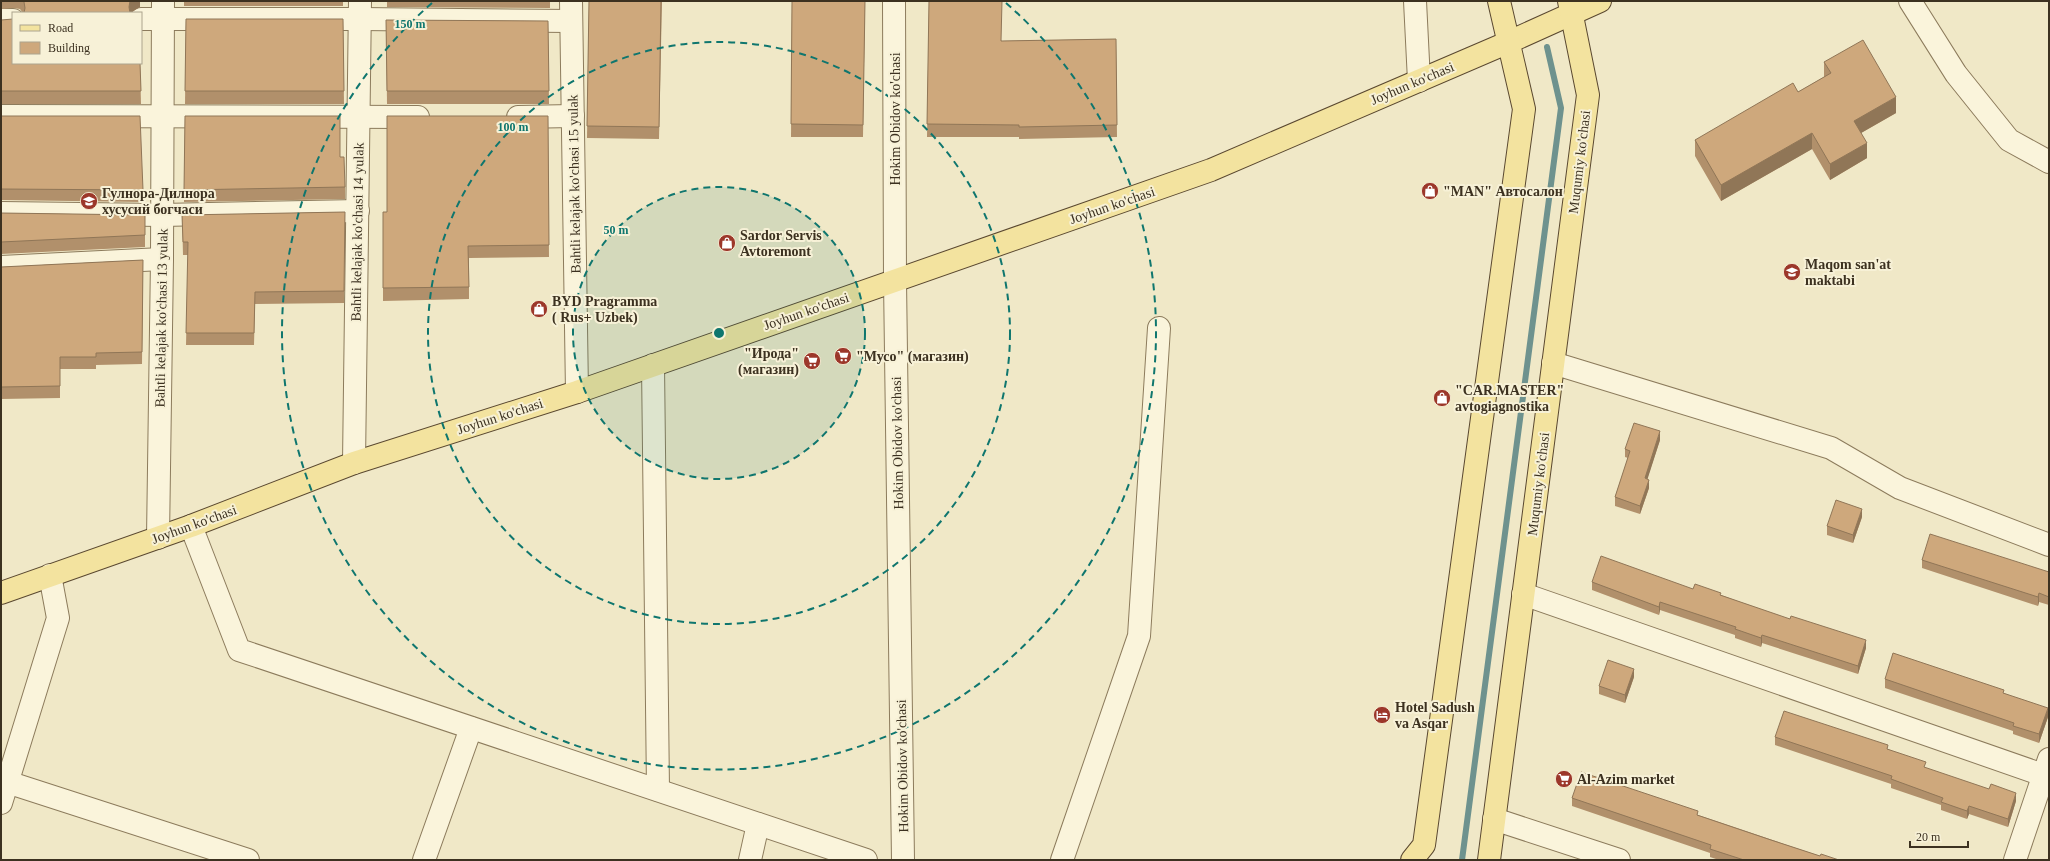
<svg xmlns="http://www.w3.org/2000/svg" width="2050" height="861" viewBox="0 0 2050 861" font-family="'Times New Roman',serif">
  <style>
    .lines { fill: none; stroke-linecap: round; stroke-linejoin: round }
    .stream { stroke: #6e928e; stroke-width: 6 }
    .minor-casing { stroke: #8c7b5c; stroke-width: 24 }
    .major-casing { stroke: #5a4830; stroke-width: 24 }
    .minor { stroke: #faf4db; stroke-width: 22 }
    .major { stroke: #f3e39f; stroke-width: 22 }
    .wall { fill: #b1906b }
    .shaded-wall { fill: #907657 }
    .building { fill: #cea87c; stroke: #907657 }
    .ring { fill: none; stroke: #0f766e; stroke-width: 2; stroke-dasharray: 7 5 }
    .labels { text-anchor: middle; stroke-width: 4; stroke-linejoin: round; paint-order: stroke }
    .street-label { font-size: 14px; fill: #3c3120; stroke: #f7f1d7 }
    .poi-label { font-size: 14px; font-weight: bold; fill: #3c3120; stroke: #f7f1d7; text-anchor: start }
    .centre { fill: #0f766e; stroke: #f7f1d7; stroke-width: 2 }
    .ring-label { font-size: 12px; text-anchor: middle; font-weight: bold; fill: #0f766e; stroke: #f7f1d7; stroke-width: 4; stroke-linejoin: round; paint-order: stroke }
  </style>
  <rect width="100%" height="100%" fill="#f0e8c7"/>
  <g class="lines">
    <path class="stream" d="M 1462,860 L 1561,108 L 1547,47"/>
    <defs>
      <g id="minor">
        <path d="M 571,1 L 577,392"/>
        <path d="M 894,1 L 895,281 L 903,860"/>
        <path d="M 1415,1 L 1419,81"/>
        <path d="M 1910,1 L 1956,74 L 2009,140 L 2049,162"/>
        <path d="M 141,19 L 360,19 L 571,21"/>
        <path d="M 1,20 L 13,20"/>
        <path d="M 1,116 L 418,117"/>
        <path d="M 518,117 L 573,116"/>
        <path d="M 1,213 L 162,215 L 358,211"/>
        <path d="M 1,267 L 162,259"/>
        <path d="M 1553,363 L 1831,448 L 1900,488 L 2049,545"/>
        <path d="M 653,365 L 658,790"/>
        <path d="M 354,463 L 360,1"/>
        <path d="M 191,526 L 239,650 L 866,860"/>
        <path d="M 158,538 L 162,259 L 163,1"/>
        <path d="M 1523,594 L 2049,777"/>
        <path d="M 7,782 L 248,860"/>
        <path d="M 1,803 L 58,618 L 50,575"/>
        <path d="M 1494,819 L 1619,860"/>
        <path d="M 424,860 L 471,728"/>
        <path d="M 750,860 L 758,824"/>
        <path d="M 1062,860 L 1139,636 L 1159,328"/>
        <path d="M 2015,860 L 2049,759"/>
      </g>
      <g id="major">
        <path d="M 1,593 L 191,526 L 354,463 L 577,392 L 1211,170 L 1509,42 L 1600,1"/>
        <path d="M 1412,860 L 1424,845 L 1524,109 L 1499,1"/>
        <path d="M 1489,860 L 1588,95 L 1569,1"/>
      </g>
    </defs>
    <use href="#minor" class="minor-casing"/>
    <use href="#major" class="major-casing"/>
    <use href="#minor" class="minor"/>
    <use href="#major" class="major"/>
  </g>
  <g class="wall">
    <path d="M 1,1 L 140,1 L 140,7 L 130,13 L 23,13 L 20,9 L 13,8 L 1,9 Z"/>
    <rect x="184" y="1" width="159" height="5"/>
    <path d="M 387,1 L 550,1 L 550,8 L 387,7 Z"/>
    <path d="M 589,1 L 662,1 L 659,139 L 587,138 Z"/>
    <path d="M 792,1 L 865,1 L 863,137 L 791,137 Z"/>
    <path d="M 929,1 L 1002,41 L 1116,39 L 1117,137 L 1019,139 L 1019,137 L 927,137 Z"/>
    <path d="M 186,19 L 343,19 L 344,104 L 185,104 Z"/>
    <path d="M 1,20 L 140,63 L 141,104 L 1,104 Z"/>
    <path d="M 386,20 L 548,21 L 549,104 L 387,104 Z"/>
    <path d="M 1824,62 L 1896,113 L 1861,133 L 1867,158 L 1830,180 L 1812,149 L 1721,201 L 1695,156 L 1695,140 L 1798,92 L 1824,77 Z"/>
    <path d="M 1,116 L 143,190 L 143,202 L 1,200 Z"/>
    <path d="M 185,116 L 340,157 L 345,187 L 345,199 L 184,202 Z"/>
    <path d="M 548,116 L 549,257 L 469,258 L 469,299 L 383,301 L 383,212 L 387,212 Z"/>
    <path d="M 345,212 L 344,303 L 255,304 L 254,345 L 186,345 L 188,255 L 183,255 L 182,215 Z"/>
    <path d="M 1,213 L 145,215 L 145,247 L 1,254 Z"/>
    <path d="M 143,260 L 142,364 L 96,365 L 96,369 L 60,369 L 60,398 L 1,399 L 1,267 Z"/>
    <path d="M 1660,440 L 1647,479 L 1649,488 L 1640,514 L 1615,506 L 1615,497 L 1628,458 L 1625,457 L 1625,449 Z"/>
    <path d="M 1862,517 L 1853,543 L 1827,535 L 1827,526 Z"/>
    <path d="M 1922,560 L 2049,572 L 2049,605 L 2039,602 L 2038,606 L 1922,568 Z"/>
    <path d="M 1592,582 L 1693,589 L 1721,595 L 1866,648 L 1858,674 L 1762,643 L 1761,647 L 1735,638 L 1735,635 L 1660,610 L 1659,615 L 1592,590 Z"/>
    <path d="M 1634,677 L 1625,703 L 1599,694 L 1599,686 Z"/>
    <path d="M 1885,679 L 2004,693 L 2048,717 L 2039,743 L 2013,734 L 2013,731 L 1885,688 Z"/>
    <path d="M 1775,737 L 1888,749 L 1926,768 L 2016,801 L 2008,827 L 1969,814 L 1967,819 L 1941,810 L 1941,805 L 1891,788 L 1891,784 L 1775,745 Z"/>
    <path d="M 1572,798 L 1698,815 L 1820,856 L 1839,860 L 1719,860 L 1710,857 L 1710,853 L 1572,806 Z"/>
  </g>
  <g class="shaded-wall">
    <path d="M 130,1 L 140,1 L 140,7 L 130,13 L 129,7 Z"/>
    <path d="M 1896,97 L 1896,113 L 1854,137 L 1854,121 Z"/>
    <path d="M 1812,133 L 1812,149 L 1721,201 L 1721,185 Z"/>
    <path d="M 1867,143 L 1867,158 L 1830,180 L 1830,164 Z"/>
    <path d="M 1660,431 L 1660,440 L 1645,487 L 1645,478 Z"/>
    <path d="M 1649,480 L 1649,488 L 1640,514 L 1640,506 Z"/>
    <path d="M 1862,509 L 1862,517 L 1853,543 L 1853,535 Z"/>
    <path d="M 2039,593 L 2039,602 L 2038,606 L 2038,597 Z"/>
    <path d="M 1660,602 L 1660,610 L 1659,615 L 1659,607 Z"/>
    <path d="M 1762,635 L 1762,643 L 1761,647 L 1761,638 Z"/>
    <path d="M 1866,640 L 1866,648 L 1858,674 L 1858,666 Z"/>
    <path d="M 1634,669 L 1634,677 L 1625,703 L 1625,695 Z"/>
    <path d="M 2048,708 L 2048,717 L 2039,743 L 2039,734 Z"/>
    <path d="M 2016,793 L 2016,801 L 2008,827 L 2008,819 Z"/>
    <path d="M 1969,806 L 1969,814 L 1967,819 L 1967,811 Z"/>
  </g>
  <g class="building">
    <path d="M 23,1 L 130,1 L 129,7 L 130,13 L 24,13 L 25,8 L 24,2 Z"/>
    <path d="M 589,1 L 661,1 L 659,127 L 587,126 Z"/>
    <path d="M 792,1 L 865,1 L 863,125 L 791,124 Z"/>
    <path d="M 929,1 L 1002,1 L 1001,41 L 1116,39 L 1117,125 L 1019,127 L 1019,125 L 927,124 Z"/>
    <path d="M 13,19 L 13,63 L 140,63 L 141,91 L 1,91 L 1,20 Z"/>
    <path d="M 186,19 L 343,19 L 344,91 L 185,91 Z"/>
    <path d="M 386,20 L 548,21 L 549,91 L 387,91 Z"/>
    <path d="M 1863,40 L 1896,97 L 1854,121 L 1867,143 L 1830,164 L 1812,133 L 1721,185 L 1695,140 L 1793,83 L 1798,92 L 1831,73 L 1824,62 Z"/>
    <path d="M 1,116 L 140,116 L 143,190 L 1,189 Z"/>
    <path d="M 185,116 L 340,116 L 340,157 L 344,157 L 345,187 L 184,190 Z"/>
    <path d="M 387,116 L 548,116 L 549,245 L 468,246 L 469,287 L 383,288 L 383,212 L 387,212 Z"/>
    <path d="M 345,212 L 344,291 L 255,292 L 254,333 L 186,333 L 188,242 L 183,242 L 182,215 Z"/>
    <path d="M 1,213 L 145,215 L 145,235 L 1,242 Z"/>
    <path d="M 143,260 L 142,352 L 96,353 L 96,357 L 60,357 L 60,386 L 1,387 L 1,267 Z"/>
    <path d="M 1634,423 L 1660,431 L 1645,478 L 1649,480 L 1640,506 L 1615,497 L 1630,451 L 1625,449 Z"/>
    <path d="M 1836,500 L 1862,509 L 1853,535 L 1827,526 Z"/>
    <path d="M 1930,534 L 2049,572 L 2049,597 L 2039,593 L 2038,597 L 1922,560 Z"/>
    <path d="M 1601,556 L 1693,589 L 1695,584 L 1721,593 L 1720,595 L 1790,619 L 1791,616 L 1866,640 L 1858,666 L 1762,635 L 1761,638 L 1735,629 L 1736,627 L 1660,602 L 1659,607 L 1592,582 Z"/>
    <path d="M 1893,653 L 2004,690 L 2003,693 L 2048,708 L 2039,734 L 2013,726 L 2014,723 L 1885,679 Z"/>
    <path d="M 1608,660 L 1634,669 L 1625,695 L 1599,686 Z"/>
    <path d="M 1784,711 L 1888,745 L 1887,749 L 1926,762 L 1924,767 L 1989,789 L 1991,784 L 2016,793 L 2008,819 L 1969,806 L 1967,811 L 1941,802 L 1943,798 L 1891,779 L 1892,776 L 1775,737 Z"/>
    <path d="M 1581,772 L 1698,811 L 1697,815 L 1771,840 L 1820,856 L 1821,854 L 1839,860 L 1744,860 L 1710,849 L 1711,845 L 1572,798 Z"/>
  </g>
  <circle cx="719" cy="333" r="146" fill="#0f766e" fill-opacity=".12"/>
  <g class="ring">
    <circle cx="719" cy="333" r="146"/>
    <circle cx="719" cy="333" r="291"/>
    <path d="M1006 3A437 437 0 1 1 432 3"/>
  </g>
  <defs>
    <symbol id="shop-disc" viewBox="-11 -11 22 22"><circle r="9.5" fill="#9c372a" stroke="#f7f1d7"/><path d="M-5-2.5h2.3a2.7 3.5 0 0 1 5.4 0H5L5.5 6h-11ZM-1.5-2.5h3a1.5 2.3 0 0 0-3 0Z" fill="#fff"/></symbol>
    <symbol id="school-disc" viewBox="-11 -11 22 22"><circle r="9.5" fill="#9c372a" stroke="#f7f1d7"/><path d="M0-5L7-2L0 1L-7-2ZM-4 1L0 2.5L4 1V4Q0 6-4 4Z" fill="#fff"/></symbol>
    <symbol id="university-disc" viewBox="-11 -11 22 22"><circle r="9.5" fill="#9c372a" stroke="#f7f1d7"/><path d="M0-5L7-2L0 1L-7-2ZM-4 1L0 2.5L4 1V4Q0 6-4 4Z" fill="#fff"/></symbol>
    <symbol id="supermarket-disc" viewBox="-11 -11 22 22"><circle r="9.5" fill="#9c372a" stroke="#f7f1d7"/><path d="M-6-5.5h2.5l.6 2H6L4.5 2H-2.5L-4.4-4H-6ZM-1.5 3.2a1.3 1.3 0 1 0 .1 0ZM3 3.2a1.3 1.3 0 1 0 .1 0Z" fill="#fff"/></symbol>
    <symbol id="hotel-disc" viewBox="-11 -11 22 22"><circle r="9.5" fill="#9c372a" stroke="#f7f1d7"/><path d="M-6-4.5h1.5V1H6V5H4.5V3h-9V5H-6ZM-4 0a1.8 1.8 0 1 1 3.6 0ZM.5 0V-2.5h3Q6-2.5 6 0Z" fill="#fff"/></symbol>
  </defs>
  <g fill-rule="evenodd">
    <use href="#shop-disc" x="1420" y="181" width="20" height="20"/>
    <use href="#school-disc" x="79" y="191" width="20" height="20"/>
    <use href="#shop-disc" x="717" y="233" width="20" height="20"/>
    <use href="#university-disc" x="1782" y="262" width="20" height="20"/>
    <use href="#shop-disc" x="529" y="299" width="20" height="20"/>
    <use href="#supermarket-disc" x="833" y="346" width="20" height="20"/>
    <use href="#supermarket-disc" x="802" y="351" width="20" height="20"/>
    <use href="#shop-disc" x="1432" y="388" width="20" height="20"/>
    <use href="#hotel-disc" x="1372" y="705" width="20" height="20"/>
    <use href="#supermarket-disc" x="1554" y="769" width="20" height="20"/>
  </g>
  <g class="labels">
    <g class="street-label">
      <text transform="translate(1412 83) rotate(-23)" y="5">Joyhun ko'chasi</text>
      <text transform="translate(895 119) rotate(-90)" y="5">Hokim Obidov ko'chasi</text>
      <text transform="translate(1579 162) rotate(-83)" y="5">Muqumiy ko'chasi</text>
      <text transform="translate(574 184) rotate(-91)" y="5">Bahtli kelajak ko'chasi 15 yulak</text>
      <text transform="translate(1112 205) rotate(-19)" y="5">Joyhun ko'chasi</text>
      <text transform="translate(357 232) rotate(-89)" y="5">Bahtli kelajak ko'chasi 14 yulak</text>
      <text transform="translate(806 311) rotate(-19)" y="5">Joyhun ko'chasi</text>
      <text transform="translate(161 318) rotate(-89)" y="5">Bahtli kelajak ko'chasi 13 yulak</text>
      <text transform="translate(500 416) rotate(-18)" y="5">Joyhun ko'chasi</text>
      <text transform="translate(897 443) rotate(-91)" y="5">Hokim Obidov ko'chasi</text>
      <text transform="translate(1538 484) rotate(-83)" y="5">Muqumiy ko'chasi</text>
      <text transform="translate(194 524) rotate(-20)" y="5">Joyhun ko'chasi</text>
      <text transform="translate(902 766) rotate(-91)" y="5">Hokim Obidov ko'chasi</text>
    </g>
    <g class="poi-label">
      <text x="1443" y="196">"MAN" Автосалон</text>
      <text x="102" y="198">Гулнора-Дилнора<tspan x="102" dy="16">хусусий богчаси</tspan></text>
      <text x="740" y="240">Sardor Servis<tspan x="740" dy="16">Avtoremont</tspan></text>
      <text x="1805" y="269">Maqom san'at<tspan x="1805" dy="16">maktabi</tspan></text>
      <text x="552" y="306">BYD Pragramma<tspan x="552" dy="16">( Rus+ Uzbek)</tspan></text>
      <text x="799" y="358" text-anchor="end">"Ирода"<tspan x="799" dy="16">(магазин)</tspan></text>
      <text x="856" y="361">"Мусо" (магазин)</text>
      <text x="1455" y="395">"CAR.MASTER"<tspan x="1455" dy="16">avtogiagnostika</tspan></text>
      <text x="1395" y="712">Hotel Sadush<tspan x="1395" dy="16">va Asqar</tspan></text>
      <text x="1577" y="784">Al-Azim market</text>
    </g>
  </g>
  <circle cx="719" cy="333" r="6" class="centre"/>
  <g class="ring-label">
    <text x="410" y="28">150 m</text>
    <text x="513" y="131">100 m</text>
    <text x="616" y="234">50 m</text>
  </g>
  <rect width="2050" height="861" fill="none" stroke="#3c3120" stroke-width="4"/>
  <rect x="12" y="12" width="130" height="52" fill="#f7f1d7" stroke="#aca48e"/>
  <rect x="20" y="25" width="20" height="6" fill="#f3e39f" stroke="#aca48e"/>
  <text x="48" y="32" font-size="12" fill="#3c3120">Road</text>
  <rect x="20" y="42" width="20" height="12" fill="#cea87c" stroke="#aca48e"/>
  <text x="48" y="52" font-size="12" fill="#3c3120">Building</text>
  <path d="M1910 841v6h58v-6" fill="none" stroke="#3c3120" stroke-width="2"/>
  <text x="1916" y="841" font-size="12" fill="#3c3120" stroke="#f7f1d7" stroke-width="3" paint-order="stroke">20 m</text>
</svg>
